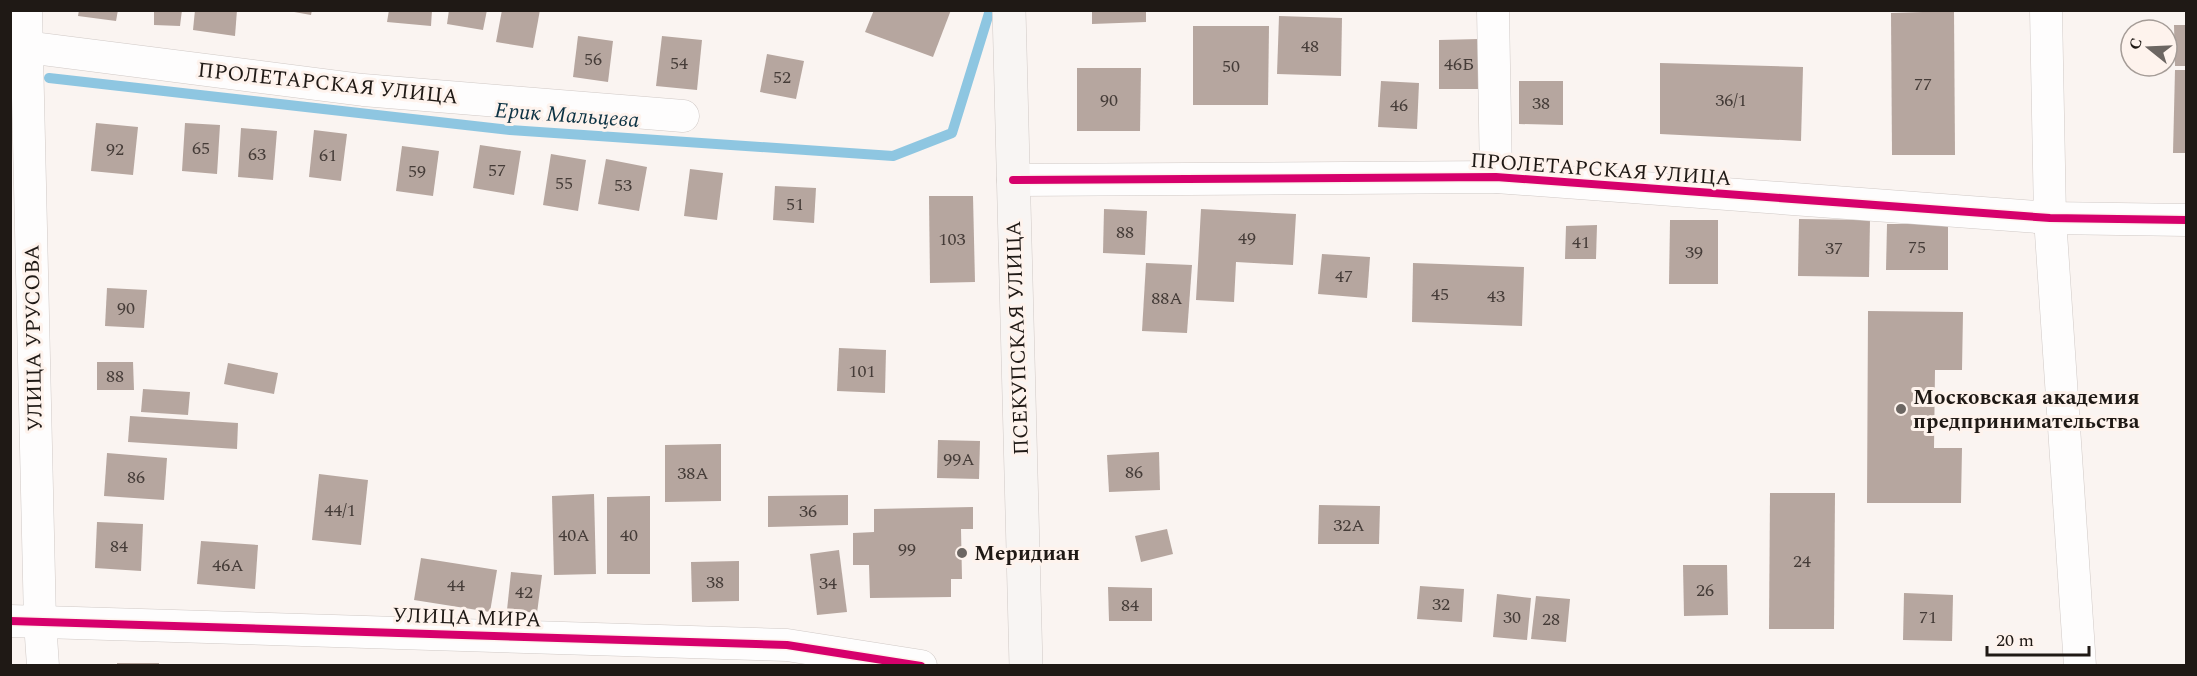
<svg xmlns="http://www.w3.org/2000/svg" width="2197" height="676" viewBox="0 0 2197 676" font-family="Spectral,serif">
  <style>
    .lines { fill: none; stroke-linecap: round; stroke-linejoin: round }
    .stream { stroke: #8ec6e1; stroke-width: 10 }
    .building { fill: #b6a69f }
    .street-casing { stroke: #d0c9c6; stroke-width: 33 }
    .secondary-casing { stroke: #d0c9c6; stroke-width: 34 }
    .street { stroke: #fefdfd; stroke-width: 32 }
    .secondary { stroke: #f8f5f3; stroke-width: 33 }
    .cycleway-casing { stroke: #fef3ed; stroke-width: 11 }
    .cycleway { stroke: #d6006c; stroke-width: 8 }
    .poi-dot { fill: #6c6662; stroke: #fef3ed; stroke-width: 2 }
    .labels { text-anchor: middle; stroke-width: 6; stroke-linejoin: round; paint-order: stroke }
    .number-label { font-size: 18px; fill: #453c38 }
    .street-label { font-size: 21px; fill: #1f1915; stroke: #fef3ed }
    .poi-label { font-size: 21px; font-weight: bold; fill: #1f1915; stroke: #fef3ed; text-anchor: start }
    .water-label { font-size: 22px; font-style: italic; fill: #0c3243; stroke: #fef3ed }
  </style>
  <rect width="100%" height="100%" fill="#faf4f1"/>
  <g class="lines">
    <path class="stream" d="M 49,78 L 510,130 L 893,156 L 952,133 L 990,10"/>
  </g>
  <g class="building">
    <path d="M 79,10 L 118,10 L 116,21 L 78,16 Z"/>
    <path d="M 154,10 L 182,10 L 180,26 L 154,25 Z"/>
    <path d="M 195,10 L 237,10 L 235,36 L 193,30 Z"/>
    <path d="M 283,10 L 312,10 L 311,15 Z"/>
    <path d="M 389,10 L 432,10 L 431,26 L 387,22 Z"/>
    <path d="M 449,10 L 487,10 L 483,30 L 447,24 Z"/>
    <path d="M 502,10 L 540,10 L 533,48 L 496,42 Z"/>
    <path d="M 874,10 L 951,10 L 933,57 L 865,32 Z"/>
    <path d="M 1092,10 L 1146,10 L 1146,22 L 1092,24 Z"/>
    <path d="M 1954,11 L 1955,155 L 1892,155 L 1891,13 Z"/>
    <path d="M 1279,16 L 1342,18 L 1341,76 L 1277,74 Z"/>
    <path d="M 2174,25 L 2186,25 L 2186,66 L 2175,66 Z"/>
    <path d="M 1193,26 L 1269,26 L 1268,105 L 1193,105 Z"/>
    <path d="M 578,36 L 613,41 L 608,82 L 573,77 Z"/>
    <path d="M 662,36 L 702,40 L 697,90 L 656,86 Z"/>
    <path d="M 1479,39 L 1479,89 L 1439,89 L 1439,40 Z"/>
    <path d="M 767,54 L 804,61 L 796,99 L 760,92 Z"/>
    <path d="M 1660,63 L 1803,67 L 1801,141 L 1660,134 Z"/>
    <path d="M 1077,68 L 1141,68 L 1140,131 L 1077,131 Z"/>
    <path d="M 2175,70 L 2186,70 L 2186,153 L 2173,153 Z"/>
    <path d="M 1381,81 L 1419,83 L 1417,129 L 1378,127 Z"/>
    <path d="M 1519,81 L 1563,81 L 1563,125 L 1519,124 Z"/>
    <path d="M 96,123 L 138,127 L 133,175 L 91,171 Z"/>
    <path d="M 185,123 L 220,125 L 217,174 L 182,171 Z"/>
    <path d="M 241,128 L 277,131 L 273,180 L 238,177 Z"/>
    <path d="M 314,130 L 347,134 L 341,181 L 309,177 Z"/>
    <path d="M 480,145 L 521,151 L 514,195 L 473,188 Z"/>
    <path d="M 402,146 L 439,151 L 433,196 L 396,191 Z"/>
    <path d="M 551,154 L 586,160 L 578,211 L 543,205 Z"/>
    <path d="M 606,159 L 647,167 L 639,211 L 598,204 Z"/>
    <path d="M 690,169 L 723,173 L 717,220 L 684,216 Z"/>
    <path d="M 775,186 L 816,188 L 814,223 L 773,220 Z"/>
    <path d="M 929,196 L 973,196 L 975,282 L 930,283 Z"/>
    <path d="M 1104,209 L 1147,211 L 1145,255 L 1103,253 Z"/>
    <path d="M 1201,209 L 1296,214 L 1293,265 L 1236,262 L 1234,302 L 1196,300 Z"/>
    <path d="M 1799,219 L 1870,220 L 1869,277 L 1798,276 Z"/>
    <path d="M 1670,220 L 1718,220 L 1718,284 L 1669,284 Z"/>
    <path d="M 1887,224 L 1948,224 L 1948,270 L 1886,270 Z"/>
    <path d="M 1597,225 L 1596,259 L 1565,259 L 1566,226 Z"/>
    <path d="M 1322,254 L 1370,257 L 1367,298 L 1318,294 Z"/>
    <path d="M 1146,263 L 1192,265 L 1187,333 L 1142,331 Z"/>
    <path d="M 1413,263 L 1524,267 L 1522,326 L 1412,322 Z"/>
    <path d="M 107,288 L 147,290 L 144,328 L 105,326 Z"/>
    <path d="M 1868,311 L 1963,312 L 1962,370 L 1935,370 L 1934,448 L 1962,448 L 1961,503 L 1867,503 Z"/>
    <path d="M 839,348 L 886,350 L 885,393 L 837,391 Z"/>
    <path d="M 97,362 L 133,362 L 134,390 L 97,390 Z"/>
    <path d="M 228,363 L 278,373 L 274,394 L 224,384 Z"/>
    <path d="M 143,389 L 190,392 L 188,415 L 141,412 Z"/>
    <path d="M 130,416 L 238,423 L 237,449 L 128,442 Z"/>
    <path d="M 938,440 L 980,441 L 979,479 L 937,478 Z"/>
    <path d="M 721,444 L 721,501 L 665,502 L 665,445 Z"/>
    <path d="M 1159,452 L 1160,490 L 1109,492 L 1107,455 Z"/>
    <path d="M 107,453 L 167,458 L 164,500 L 104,496 Z"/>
    <path d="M 319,474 L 368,480 L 361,545 L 312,540 Z"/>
    <path d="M 1770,493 L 1835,493 L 1834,629 L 1769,629 Z"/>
    <path d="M 594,494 L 596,574 L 554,575 L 552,496 Z"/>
    <path d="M 848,495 L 848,525 L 768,527 L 768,496 Z"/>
    <path d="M 650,496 L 650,574 L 607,574 L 607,497 Z"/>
    <path d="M 1319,505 L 1380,506 L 1379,544 L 1318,544 Z"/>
    <path d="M 973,507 L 973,529 L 961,529 L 962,579 L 951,579 L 951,597 L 870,598 L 869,565 L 853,565 L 853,533 L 874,532 L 874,509 Z"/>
    <path d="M 97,522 L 143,524 L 141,571 L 95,568 Z"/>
    <path d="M 1167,529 L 1173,554 L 1141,562 L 1135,536 Z"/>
    <path d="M 201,541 L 258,545 L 255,589 L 197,584 Z"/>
    <path d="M 839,550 L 847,612 L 817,615 L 810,554 Z"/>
    <path d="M 421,558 L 497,570 L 490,612 L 414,600 Z"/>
    <path d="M 739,561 L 739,601 L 692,602 L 691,562 Z"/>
    <path d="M 1683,565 L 1727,565 L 1728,615 L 1684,616 Z"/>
    <path d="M 511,572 L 542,575 L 537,613 L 507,610 Z"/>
    <path d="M 1420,586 L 1464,589 L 1462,622 L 1417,619 Z"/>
    <path d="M 1108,587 L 1152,588 L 1152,621 L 1109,621 Z"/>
    <path d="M 1904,593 L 1953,595 L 1952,641 L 1903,640 Z"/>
    <path d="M 1497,594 L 1531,598 L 1527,640 L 1493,637 Z"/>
    <path d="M 1536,596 L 1570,599 L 1566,642 L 1531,639 Z"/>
    <rect x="117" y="663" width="42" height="3"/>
  </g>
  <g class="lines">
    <defs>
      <g id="street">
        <path d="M 26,10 L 40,622 L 43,666"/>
        <path d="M 1493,10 L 1496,177"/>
        <path d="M 2046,10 L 2050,218 L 2080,666"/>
        <path d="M 10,45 L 363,90 L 683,116"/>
        <path d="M 1013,180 L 1496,177 L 2050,218 L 2186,220"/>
        <path d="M 10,621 L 787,645 L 921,666"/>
      </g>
      <path id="secondary" d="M 1009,10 L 1026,666"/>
    </defs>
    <use href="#street" class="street-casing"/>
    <use href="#secondary" class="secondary-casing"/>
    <use href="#street" class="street"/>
    <use href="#secondary" class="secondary"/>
    <defs>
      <g id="cycleway">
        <path d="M 1013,180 L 1496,177 L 2050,218 L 2186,220"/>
        <path d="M 10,621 L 787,645 L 921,666"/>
      </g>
    </defs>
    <use href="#cycleway" class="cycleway-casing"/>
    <use href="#cycleway" class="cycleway"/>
  </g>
  <g class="poi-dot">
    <circle cx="1901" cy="409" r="6"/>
    <circle cx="962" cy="553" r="6"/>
  </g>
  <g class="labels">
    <g class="number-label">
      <text x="1310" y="52">48</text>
      <text x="593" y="65">56</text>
      <text x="679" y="69">54</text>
      <text x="1459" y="70">46Б</text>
      <text x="1231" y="72">50</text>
      <text x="782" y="83">52</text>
      <text x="1923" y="90">77</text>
      <text x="1109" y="106">90</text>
      <text x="1731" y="106">36/1</text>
      <text x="1541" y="109">38</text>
      <text x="1399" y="111">46</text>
      <text x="201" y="154">65</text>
      <text x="115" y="155">92</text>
      <text x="257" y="160">63</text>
      <text x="328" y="161">61</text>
      <text x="497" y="176">57</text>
      <text x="417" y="177">59</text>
      <text x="564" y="189">55</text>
      <text x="623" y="191">53</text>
      <text x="795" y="210">51</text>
      <text x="1125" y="238">88</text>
      <text x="1247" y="244">49</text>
      <text x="952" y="245">103</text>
      <text x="1581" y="248">41</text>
      <text x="1917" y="253">75</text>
      <text x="1834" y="254">37</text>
      <text x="1694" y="258">39</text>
      <text x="1344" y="282">47</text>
      <text x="1440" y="300">45</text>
      <text x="1496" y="302">43</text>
      <text x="1167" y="304">88А</text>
      <text x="126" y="314">90</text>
      <text x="862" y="377">101</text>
      <text x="115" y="382">88</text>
      <text x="959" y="465">99А</text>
      <text x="1134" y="478">86</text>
      <text x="693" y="479">38А</text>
      <text x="136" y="483">86</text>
      <text x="340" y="516">44/1</text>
      <text x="808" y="517">36</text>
      <text x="1349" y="531">32А</text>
      <text x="574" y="541">40А</text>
      <text x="629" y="541">40</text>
      <text x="119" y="552">84</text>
      <text x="907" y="555">99</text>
      <text x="1802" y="567">24</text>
      <text x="228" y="571">46А</text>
      <text x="715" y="588">38</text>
      <text x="828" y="589">34</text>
      <text x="456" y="591">44</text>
      <text x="1705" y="596">26</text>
      <text x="524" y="598">42</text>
      <text x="1441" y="610">32</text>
      <text x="1130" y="611">84</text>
      <text x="1512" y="623">30</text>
      <text x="1928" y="623">71</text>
      <text x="1551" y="625">28</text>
    </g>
    <g class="street-label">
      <text transform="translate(328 83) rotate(6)" y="7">ПРОЛЕТАРСКАЯ УЛИЦА</text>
      <text transform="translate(1601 169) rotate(4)" y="7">ПРОЛЕТАРСКАЯ УЛИЦА</text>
      <text transform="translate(33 338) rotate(-91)" y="7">УЛИЦА УРУСОВА</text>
      <text transform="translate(1017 338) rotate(-92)" y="7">ПСЕКУПСКАЯ УЛИЦА</text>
      <text transform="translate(467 617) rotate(2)" y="7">УЛИЦА МИРА</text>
    </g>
    <g class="poi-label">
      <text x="1913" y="404">Московская академия<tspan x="1913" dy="24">предпринимательства</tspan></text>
      <text x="974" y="560">Меридиан</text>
    </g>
    <g class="water-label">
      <text transform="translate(567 114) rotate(4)" y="8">Ерик Мальцева</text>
    </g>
  </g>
  <rect width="2197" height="676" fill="none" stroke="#1f1915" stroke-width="24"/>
  <g transform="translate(2149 48) rotate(288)"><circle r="28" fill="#fef3ed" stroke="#a59c97" stroke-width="1.5"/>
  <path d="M0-4.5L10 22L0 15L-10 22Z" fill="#6c6662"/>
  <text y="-9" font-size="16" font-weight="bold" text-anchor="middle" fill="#1f1915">С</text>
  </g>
  <path d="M1987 646v9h102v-9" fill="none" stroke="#1f1915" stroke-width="3"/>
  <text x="1996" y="646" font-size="18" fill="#1f1915" stroke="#fef3ed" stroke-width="4.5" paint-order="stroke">20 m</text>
</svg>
